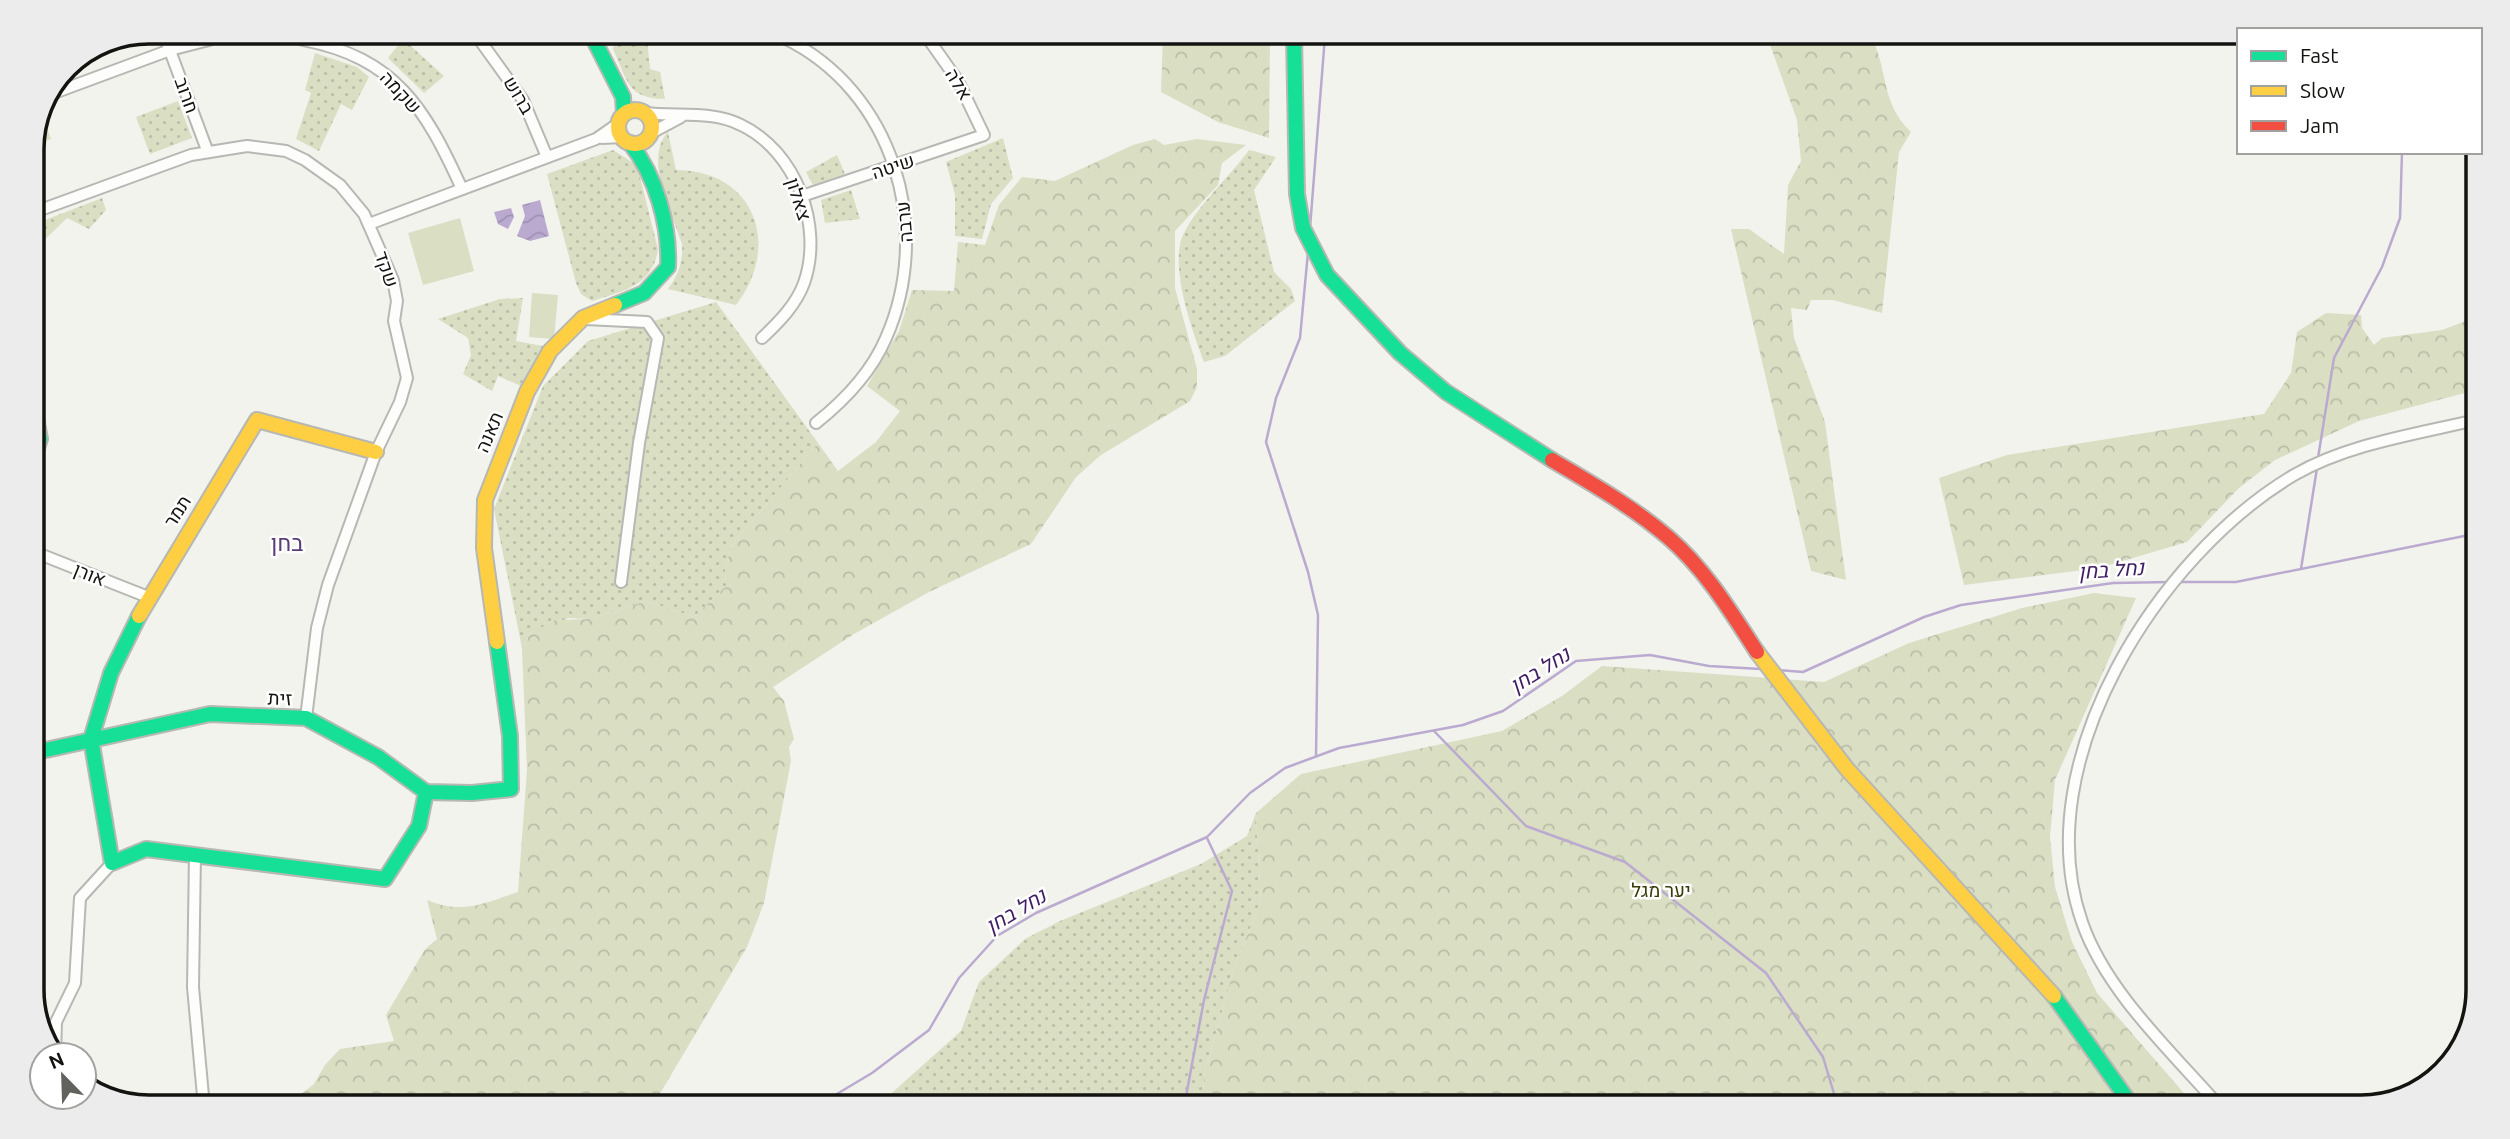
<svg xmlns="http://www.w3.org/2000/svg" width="2510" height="1139" viewBox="0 0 2510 1139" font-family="Ubuntu,Heebo,sans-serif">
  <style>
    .grass { fill: url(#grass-dots) }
    .forest { fill: url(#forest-crowns) }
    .garden { fill: #dadec3 }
    .water { fill: url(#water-waves) }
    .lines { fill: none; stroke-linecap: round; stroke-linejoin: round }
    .stream { stroke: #baaad0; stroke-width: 2.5 }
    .street-casing { stroke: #b7b8b3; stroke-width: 14 }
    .fast-casing { stroke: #b7b8b3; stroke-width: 18 }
    .slow-casing { stroke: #b7b8b3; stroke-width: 18 }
    .jam-casing { stroke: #b7b8b3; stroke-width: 18 }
    .street { stroke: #fdfdfc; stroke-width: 10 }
    .fast { stroke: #16e098; stroke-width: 14 }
    .slow { stroke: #ffcf43; stroke-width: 14 }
    .jam { stroke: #f24e42; stroke-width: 14 }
    .labels { text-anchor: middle; stroke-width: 5; stroke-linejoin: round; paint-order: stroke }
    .street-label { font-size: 19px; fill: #131410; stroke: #fff }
    .park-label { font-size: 19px; fill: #3a3d09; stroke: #fff }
    .water-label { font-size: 21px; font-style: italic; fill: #401e63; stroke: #fff }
    .quarter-label { font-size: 23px; fill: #583d79; stroke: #fff }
    .rim { fill: none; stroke: #131410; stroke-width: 3.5 }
  </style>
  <defs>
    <pattern id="grass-dots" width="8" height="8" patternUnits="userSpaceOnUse" patternTransform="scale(1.75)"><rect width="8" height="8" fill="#dadec3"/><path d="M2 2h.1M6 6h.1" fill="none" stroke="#babea6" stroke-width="1.8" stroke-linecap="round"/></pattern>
    <pattern id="forest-crowns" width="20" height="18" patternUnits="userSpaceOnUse" patternTransform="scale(1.75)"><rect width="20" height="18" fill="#dadec3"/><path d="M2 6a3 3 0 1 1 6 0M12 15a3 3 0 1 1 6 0" fill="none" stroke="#babea6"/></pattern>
    <pattern id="water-waves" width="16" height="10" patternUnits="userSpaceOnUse" patternTransform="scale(1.75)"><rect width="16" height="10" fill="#baaad0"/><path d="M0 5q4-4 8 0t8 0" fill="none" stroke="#9f91b2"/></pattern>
  </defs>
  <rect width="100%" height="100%" fill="#f2f3ed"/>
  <g class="grass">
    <path d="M 616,38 L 647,38 L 650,69 L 660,72 L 665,99 C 626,98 628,81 613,49 Z"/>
    <path d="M 403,39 L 444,76 L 424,93 L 388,58 Z"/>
    <path d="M 315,53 L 357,67 L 369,77 L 352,110 L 341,104 L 319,151 L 296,139 L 311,93 L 305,90 Z"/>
    <path d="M 178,101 L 192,138 L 150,154 L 136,117 Z"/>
    <path d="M 43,117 L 51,139 L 32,146 Z"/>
    <path d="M 668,132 L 676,170 C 755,170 782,246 736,305 L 668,289 C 679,275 683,261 682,244 C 672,212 643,159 668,132 Z"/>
    <path d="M 1003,138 L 1013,178 L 991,204 L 982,239 L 955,236 L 955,195 L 946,162 Z"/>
    <path d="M 613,150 L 637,165 L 658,249 C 653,286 623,291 592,301 L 581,294 L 576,283 L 547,174 Z"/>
    <path d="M 1249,150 L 1276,157 L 1254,190 L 1274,272 L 1291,289 L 1295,301 L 1225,356 L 1204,362 C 1192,330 1167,262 1185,231 C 1200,203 1230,176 1249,150 Z"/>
    <path d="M 837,155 L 845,174 L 813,185 L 806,172 Z"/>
    <path d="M 851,190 L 860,219 L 825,223 L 821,200 Z"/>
    <path d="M 102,198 L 106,210 L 89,229 L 67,218 L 32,252 L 32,225 Z"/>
    <path d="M 523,298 L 516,341 L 548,347 L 532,365 L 521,386 L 498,376 L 492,391 L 463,374 L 471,355 L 468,338 L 438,319 L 500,299 Z"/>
    <path d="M 716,302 L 818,443 L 732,545 L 725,569 L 726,586 L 694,617 L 646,601 L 590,619 L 569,618 L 530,633 L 522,648 L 494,509 L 543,386 L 588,341 Z"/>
    <path d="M 1256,813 L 1261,902 L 1235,965 L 1204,1076 L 1202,1107 L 876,1107 L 961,1031 L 979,982 L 1025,939 L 1060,921 L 1201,864 L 1247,836 Z"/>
  </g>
  <g class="forest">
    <path d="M 2169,32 L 2239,32 L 2239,42 L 2222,37 L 2185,42 Z"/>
    <path d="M 1869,33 C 1889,66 1879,102 1911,132 L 1899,152 L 1882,313 L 1833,300 L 1811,300 L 1807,310 L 1791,308 L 1794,338 L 1825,422 L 1846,580 L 1811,571 L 1731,229 L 1749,229 L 1784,254 L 1788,185 L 1801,161 L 1797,120 L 1767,36 L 1759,34 Z"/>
    <path d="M 1163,36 L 1270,36 L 1269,138 L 1218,122 L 1161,92 Z"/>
    <path d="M 1155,139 L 1164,145 L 1197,139 L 1246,145 L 1222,163 L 1218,185 L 1175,231 L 1175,288 L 1197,369 L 1197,387 L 1190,401 L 1101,455 L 1076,477 L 1031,544 L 929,592 L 854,634 L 773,687 L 784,701 L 794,739 L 789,747 L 791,761 L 764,903 L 747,947 L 652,1107 L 294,1107 L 295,1099 L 314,1084 L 325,1065 L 340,1049 L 394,1041 L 386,1015 L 425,949 L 437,939 L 427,900 C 463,915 484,903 518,892 L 527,770 L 522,648 L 530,633 L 556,620 L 590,619 L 646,601 L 694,617 L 726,586 L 725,569 L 732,545 L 818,443 L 838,471 L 876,442 L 900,411 L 867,386 L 899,331 L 912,290 L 954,291 L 958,242 L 985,245 L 999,205 L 1022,177 L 1055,181 L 1133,145 Z"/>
    <path d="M 2326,313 L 2361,315 L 2362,328 L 2374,345 L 2382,338 L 2442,330 L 2477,317 L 2476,390 L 2359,421 L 2275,460 L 2239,488 L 2187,542 L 2099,568 L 1964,585 L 1939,478 L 2007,455 L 2264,414 L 2291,373 L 2297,332 Z"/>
    <path d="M 2094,593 L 2136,598 L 2055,780 L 2050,837 L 2055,887 L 2072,942 L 2097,993 L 2196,1107 L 1202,1107 L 1204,1076 L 1235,965 L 1261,902 L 1256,813 L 1301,774 L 1502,731 L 1562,696 L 1602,666 L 1824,682 L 1909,643 L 2022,608 Z"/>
  </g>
  <g class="garden">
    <path d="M 460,218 L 474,271 L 423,285 L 408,233 Z"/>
    <path d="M 532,293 L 558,295 L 554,339 L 529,337 Z"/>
  </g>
  <g class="water">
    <path d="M 540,200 L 549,236 L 530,241 L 517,236 L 525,216 L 522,205 Z"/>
    <path d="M 511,208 L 514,217 L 508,229 L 498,224 L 494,212 Z"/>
  </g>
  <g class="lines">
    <g class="stream">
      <path d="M 1310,228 L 1325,36"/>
      <path d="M 1308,252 L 1300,338 L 1276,398 L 1266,442 L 1308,572 L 1318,615 L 1316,756"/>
      <path d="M 2318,458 L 2334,358 L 2382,267 L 2400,218 L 2402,152"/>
      <path d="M 2301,569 L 2317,468"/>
      <path d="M 2178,582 L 2236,582 L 2474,534"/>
      <path d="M 1777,670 L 1803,672 L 1924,617 L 1961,605 L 2113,583 L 2171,582"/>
      <path d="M 1434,731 L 1526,826 L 1625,862 L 1766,973 L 1823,1057 L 1838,1107"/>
      <path d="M 815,1107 L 872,1073 L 929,1030 L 959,978 L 997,936 L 1036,913 L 1207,837 L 1250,793 L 1285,768 L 1339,748 L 1463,725 L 1503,711 L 1576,661 L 1650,655 L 1709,666 L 1760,669"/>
      <path d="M 1184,1107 L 1204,1000 L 1232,891 L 1207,838"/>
    </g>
    <defs>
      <g id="street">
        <path d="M 784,38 C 894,91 934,229 886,338 C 871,373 845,400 816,423"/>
        <path d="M 479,39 L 523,100 L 547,157"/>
        <path d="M 166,40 L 207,150"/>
        <path d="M 303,40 C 396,58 425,108 462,189"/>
        <path d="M 54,93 L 170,50 L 209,40"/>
        <path d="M 645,113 C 677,117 712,110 741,125 C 796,151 824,226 804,283 C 796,305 779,322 762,338"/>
        <path d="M 651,133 L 681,117"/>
        <path d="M 602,138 L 622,137"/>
        <path d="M 802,196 L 984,135 L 958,81 L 927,37"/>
        <path d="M 32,213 L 191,155 L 247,146 L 286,151 L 305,160 L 340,185 L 364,214 L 393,280 L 397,301 L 394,321 L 407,378 L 400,402 L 376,452 L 328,585 L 317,628 L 306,718"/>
        <path d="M 369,224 L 596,139 L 619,123"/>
        <path d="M 586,319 L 647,322 L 658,338 L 639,443 L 621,582"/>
        <path d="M 32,551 L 148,597"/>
        <path d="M 195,854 L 193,987 L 204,1107"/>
        <path d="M 55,1055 L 56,1022 L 75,983 L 80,898 L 112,863"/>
        <path d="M 2220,1107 C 2173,1053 2106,992 2082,922 C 2026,762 2159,555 2294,475 C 2348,444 2416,434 2476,420"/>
      </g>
      <g id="fast">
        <path d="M 1294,36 L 1297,194 L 1303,228 L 1327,275 L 1400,353 L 1446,392 L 1552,460"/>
        <path d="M 593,38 L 623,97 L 624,114"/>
        <path d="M 615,305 L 644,293 L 668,267 C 670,226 656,176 630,143"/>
        <path d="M 32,397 L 40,439 L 32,463"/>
        <path d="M 139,616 L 111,673 L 91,739 L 112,863 L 146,849 L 385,879 L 419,826 L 426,792"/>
        <path d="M 32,753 L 210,714 L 306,718 L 378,757 L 426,792 L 472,793 L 511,789 L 510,736 L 497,642"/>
        <path d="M 2054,996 L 2133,1107"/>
      </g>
      <g id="slow">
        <circle cx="635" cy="127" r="17"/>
        <path d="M 139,616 L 257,420 L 376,452"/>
        <path d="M 497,642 L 484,548 L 485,500 L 527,392 L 550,351 L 583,318 L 615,305"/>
        <path d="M 1757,652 L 1847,769 L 2054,996"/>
      </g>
      <path id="jam" d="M 1552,460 C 1592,484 1633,507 1669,538 C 1705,569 1731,612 1757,652"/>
    </defs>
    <use href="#street" class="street-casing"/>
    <use href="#fast" class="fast-casing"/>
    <use href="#slow" class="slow-casing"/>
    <use href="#jam" class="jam-casing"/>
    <use href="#street" class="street"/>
    <use href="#fast" class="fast"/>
    <use href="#slow" class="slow"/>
    <use href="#jam" class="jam"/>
  </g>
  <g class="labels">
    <g class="street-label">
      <text transform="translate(959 84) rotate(59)" y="7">אלה</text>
      <text transform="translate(401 92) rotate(47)" y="7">שקמה</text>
      <text transform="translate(187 95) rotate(70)" y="7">חרוב</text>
      <text transform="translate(519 95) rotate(59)" y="7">ברוש</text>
      <text transform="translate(893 166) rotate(-18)" y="7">שיטה</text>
      <text transform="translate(799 199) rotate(72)" y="7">צאלון</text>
      <text transform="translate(904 222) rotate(-95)" y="7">ערבה</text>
      <text transform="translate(387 269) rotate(71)" y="7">שקד</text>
      <text transform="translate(489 432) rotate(-67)" y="7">תאנה</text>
      <text transform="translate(177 511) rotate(-58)" y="7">תמר</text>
      <text transform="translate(90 574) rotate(22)" y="7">אורן</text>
      <text transform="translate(280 698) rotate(2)" y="7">זית</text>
    </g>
    <g class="park-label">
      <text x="1661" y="897">יער מגל</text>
    </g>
    <g class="water-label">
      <text transform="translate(2111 570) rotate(-4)" y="7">נחל בחן</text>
      <text transform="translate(1540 670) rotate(-32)" y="7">נחל בחן</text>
      <text transform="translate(1016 911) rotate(-31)" y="7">נחל בחן</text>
    </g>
    <g class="quarter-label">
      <text x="287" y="551">בחן</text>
    </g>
  </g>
  <path d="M0 0H2510V1139H0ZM149 44H2361A105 105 0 0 1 2466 149V990A105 105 0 0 1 2361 1095H149A105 105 0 0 1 44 990V149A105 105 0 0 1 149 44Z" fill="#ececec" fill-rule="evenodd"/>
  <path class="rim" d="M149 44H2361A105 105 0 0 1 2466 149V990A105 105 0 0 1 2361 1095H149A105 105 0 0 1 44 990V149A105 105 0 0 1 149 44Z"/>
  <rect x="2237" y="28" width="245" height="126" fill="#ffffff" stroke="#a1a19f" stroke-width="2"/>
  <rect x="2251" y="51" width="35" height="10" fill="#16e098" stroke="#a1a19f" stroke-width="2"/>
  <text x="2300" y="63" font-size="21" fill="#131410">Fast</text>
  <rect x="2251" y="86" width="35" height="10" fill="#ffcf43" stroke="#a1a19f" stroke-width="2"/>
  <text x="2300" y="98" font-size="21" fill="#131410">Slow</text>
  <rect x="2251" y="121" width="35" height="10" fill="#f24e42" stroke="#a1a19f" stroke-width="2"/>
  <text x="2300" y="133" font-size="21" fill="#131410">Jam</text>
  <g transform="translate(63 1076) rotate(337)"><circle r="33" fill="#ffffff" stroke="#a1a19f" stroke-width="2"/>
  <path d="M0-5L12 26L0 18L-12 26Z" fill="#61625d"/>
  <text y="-10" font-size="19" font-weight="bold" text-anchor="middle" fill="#131410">N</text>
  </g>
</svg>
